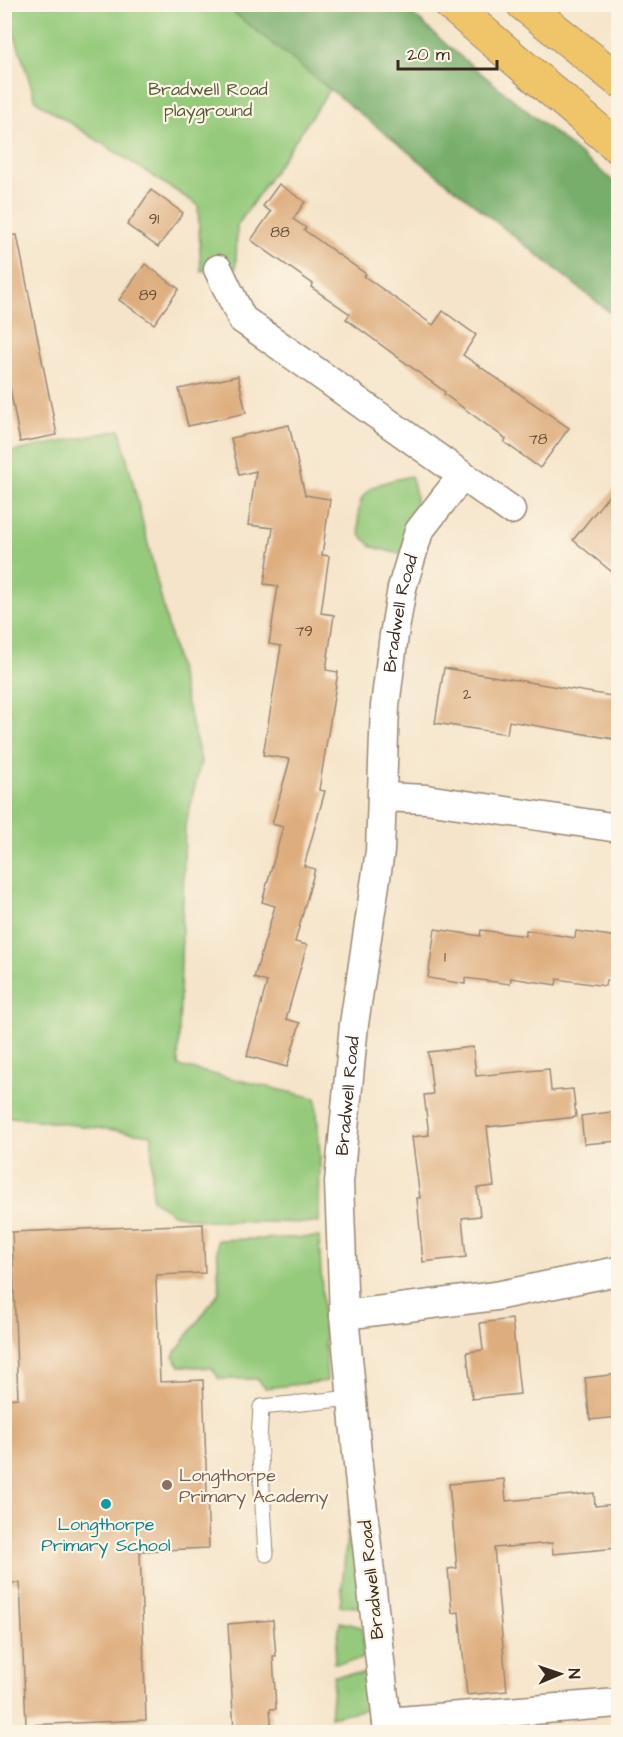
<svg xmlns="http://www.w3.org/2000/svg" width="623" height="1737" viewBox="0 0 623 1737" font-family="'Architects Daughter',sans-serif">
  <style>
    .green { fill: #95ca7c; stroke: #687a4d; stroke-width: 1.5 }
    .forest { fill: #78ae6c; stroke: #5a6c45; stroke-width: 1.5 }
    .building { fill: #dead7e }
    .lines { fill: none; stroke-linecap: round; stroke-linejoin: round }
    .service-casing { stroke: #988774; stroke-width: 17 }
    .minor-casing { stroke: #988774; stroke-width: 31 }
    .trunk-casing { stroke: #988774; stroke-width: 35 }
    .service { stroke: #fff; stroke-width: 15 }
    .minor { stroke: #fff; stroke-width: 28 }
    .trunk { stroke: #f0c469; stroke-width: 33 }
    .education-dot { fill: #8d6e63; stroke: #fcf5e5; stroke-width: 2 }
    .culture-dot { fill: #0f9aa8; stroke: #fcf5e5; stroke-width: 2 }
    .labels { text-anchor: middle; stroke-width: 4.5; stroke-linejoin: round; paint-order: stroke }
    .number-label { font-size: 15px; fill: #644b36 }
    .park-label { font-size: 18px; fill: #565a3a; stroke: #fcf5e5 }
    .street-label { font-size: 18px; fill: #3b2a1e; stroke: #fcf5e5 }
    .education-label { font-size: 18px; fill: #785e54; stroke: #fcf5e5; text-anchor: start }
    .culture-label { font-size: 18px; fill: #0d838f; stroke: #fcf5e5 }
  </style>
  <rect width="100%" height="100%" fill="#fcf5e5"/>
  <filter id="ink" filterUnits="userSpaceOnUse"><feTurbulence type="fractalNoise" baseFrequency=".0167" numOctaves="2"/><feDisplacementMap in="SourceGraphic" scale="12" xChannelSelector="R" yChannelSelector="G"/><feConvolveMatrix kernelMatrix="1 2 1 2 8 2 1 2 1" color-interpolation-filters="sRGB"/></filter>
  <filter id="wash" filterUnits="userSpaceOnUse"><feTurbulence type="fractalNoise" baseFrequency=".008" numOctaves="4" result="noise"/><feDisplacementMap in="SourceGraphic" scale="24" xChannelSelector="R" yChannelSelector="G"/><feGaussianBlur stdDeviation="1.35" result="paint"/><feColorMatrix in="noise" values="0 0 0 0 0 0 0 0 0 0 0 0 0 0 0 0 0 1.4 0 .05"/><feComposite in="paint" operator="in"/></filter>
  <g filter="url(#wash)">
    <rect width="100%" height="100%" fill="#f5e4c9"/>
    <g class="green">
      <path d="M 5,5 L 253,5 L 337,79 L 237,226 L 236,268 L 201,271 L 198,205 L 36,101 Z"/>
      <path d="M 120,430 L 201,761 L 185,827 L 178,1066 L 316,1098 L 320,1156 L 319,1223 L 207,1221 L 173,1214 L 152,1199 L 152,1135 L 5,1116 L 5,453 Z"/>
      <path d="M 411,476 C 423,507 411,525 400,554 L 373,547 L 360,535 C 353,489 369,485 411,476 Z"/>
      <path d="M 319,1237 L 327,1381 L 265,1388 L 257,1379 L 219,1379 L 212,1368 L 180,1366 L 173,1356 L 219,1292 L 217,1240 Z"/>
      <path d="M 350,1505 L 360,1607 L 340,1606 Z"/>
      <path d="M 340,1622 L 362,1627 L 364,1655 L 359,1660 L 334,1663 Z"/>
      <path d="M 355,1674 L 367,1674 L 371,1708 L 330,1717 L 334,1676 Z"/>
    </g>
    <path class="forest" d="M 224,5 L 403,5 L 449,47 L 618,185 L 618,319 Z"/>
    <g id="blocks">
      <g class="building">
        <path d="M 279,184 L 305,202 L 293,219 L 306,228 L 304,230 L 366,274 L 364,276 L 433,325 L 443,311 L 476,335 L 463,355 L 569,428 L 540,468 L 504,442 L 506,439 L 444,394 L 445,392 L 346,319 L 350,314 L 311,287 L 313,284 L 251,240 L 271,212 L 263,206 Z"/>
        <path d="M 151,190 L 183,213 L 158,247 L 127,225 Z"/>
        <path d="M 17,235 L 57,435 L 20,442 L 7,372 L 4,373 L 4,236 Z"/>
        <path d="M 145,264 L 179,289 L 154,324 L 119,300 Z"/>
        <path d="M 238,376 L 246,413 L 188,426 L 179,389 Z"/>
        <path d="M 289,425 L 305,495 L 330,499 L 322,555 L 329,556 L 321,613 L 334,615 L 326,670 L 338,672 L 319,790 L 325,791 L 304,866 L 315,869 L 295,942 L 307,945 L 286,1019 L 300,1023 L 287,1067 L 247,1056 L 267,982 L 254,978 L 275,906 L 262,902 L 283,827 L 272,824 L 290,759 L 263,755 L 281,646 L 269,644 L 278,586 L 264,584 L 273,528 L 248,525 L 256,471 L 239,475 L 231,438 Z"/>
        <path d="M 618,484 L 618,577 L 573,540 Z"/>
        <path d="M 444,668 L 618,697 L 614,739 L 509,721 L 507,734 L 435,723 Z"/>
        <path d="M 435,929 L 480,936 L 481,930 L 526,936 L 526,930 L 575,938 L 576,931 L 618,937 L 618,981 L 606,980 L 605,986 L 557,979 L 556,985 L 511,978 L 510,984 L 465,978 L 465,984 L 428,978 Z"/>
        <path d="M 473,1047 L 476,1076 L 549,1069 L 551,1091 L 573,1089 L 576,1117 L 487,1127 L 494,1186 L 477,1188 L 480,1216 L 462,1218 L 466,1257 L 423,1262 L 417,1198 L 420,1198 L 412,1137 L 429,1135 L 424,1095 L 433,1094 L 428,1052 Z"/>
        <path d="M 618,1111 L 618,1141 L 584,1144 L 581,1116 Z"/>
        <path d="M 203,1224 L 205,1273 L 157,1275 L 156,1282 L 160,1382 L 203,1380 L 209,1548 L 140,1551 L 146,1720 L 26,1725 L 20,1583 L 4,1583 L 4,1399 L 18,1398 L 12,1232 Z"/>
        <path d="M 512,1319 L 520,1394 L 472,1399 L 467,1352 L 483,1350 L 480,1323 Z"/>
        <path d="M 618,1374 L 618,1417 L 590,1420 L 585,1378 Z"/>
        <path d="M 504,1479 L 506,1501 L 594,1493 L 595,1506 L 618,1504 L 618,1548 L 553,1554 L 552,1543 L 494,1548 L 507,1691 L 467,1695 L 459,1612 L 452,1613 L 448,1569 L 457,1568 L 449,1484 Z"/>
        <path d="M 273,1620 L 276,1656 L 273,1656 L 276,1709 L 270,1709 L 272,1732 L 234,1732 L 228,1624 Z"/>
      </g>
    </g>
  </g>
  <g filter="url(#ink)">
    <use href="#blocks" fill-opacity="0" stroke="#988774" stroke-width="1.5"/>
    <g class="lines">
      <defs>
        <path id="service" d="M 266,1554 L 259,1440 L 261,1407 L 352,1398"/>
        <g id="minor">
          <path d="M 218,269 L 242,319 L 511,510"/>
          <path d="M 383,797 L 426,799 L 618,828"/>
          <path d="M 344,1315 L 496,1296 L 618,1271"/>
          <path d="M 387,1722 L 618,1703"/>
          <path id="s1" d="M 388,1732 L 359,1475 L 344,1315 L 339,1182 L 354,1024 L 380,851 L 385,706 L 394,635 L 402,588 L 419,531 L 462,476"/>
        </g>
        <g id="trunk">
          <path d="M 450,4 L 618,147"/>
          <path d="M 523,4 L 618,80"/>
        </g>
      </defs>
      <use href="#service" class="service-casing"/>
      <use href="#minor" class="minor-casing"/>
      <use href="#trunk" class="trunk-casing"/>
      <use href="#service" class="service"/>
      <use href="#minor" class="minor"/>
      <use href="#trunk" class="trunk"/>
    </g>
  </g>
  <circle class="education-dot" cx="167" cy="1485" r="6"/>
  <circle class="culture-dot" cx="106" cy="1504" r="6"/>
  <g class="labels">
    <g class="number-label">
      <text x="154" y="224">91</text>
      <text x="280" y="237">88</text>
      <text x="148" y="300">89</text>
      <text x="538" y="444">78</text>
      <text x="304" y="636">79</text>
      <text x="467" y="699">2</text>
      <text x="445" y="962">1</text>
    </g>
    <g class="park-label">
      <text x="208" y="95">Bradwell Road<tspan x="208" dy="21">playground</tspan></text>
    </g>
    <g class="street-label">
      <text dy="6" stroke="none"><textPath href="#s1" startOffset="1125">Bradwell Road</textPath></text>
      <text dy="6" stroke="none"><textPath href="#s1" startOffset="639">Bradwell Road</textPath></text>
      <text transform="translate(371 1580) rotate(-96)" y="6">Bradwell Road</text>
    </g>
    <g class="education-label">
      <text x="179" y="1481">Longthorpe<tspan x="179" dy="21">Primary Academy</tspan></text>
    </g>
    <g class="culture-label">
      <text x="106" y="1530">Longthorpe<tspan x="106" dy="21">Primary School</tspan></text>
    </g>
  </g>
  <rect width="623" height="1737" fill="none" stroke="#fcf5e5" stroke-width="24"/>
  <g transform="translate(560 1674) rotate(88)" stroke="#fcf5e5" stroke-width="4.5" paint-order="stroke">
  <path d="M0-4.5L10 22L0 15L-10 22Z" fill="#3b2a1e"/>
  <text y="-9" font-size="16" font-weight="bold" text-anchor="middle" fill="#3b2a1e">N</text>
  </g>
  <path d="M398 60v9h99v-9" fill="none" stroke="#3b2a1e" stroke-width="3"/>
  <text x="407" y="60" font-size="18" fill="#3b2a1e" stroke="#fcf5e5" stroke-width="4.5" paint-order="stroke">20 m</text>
</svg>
